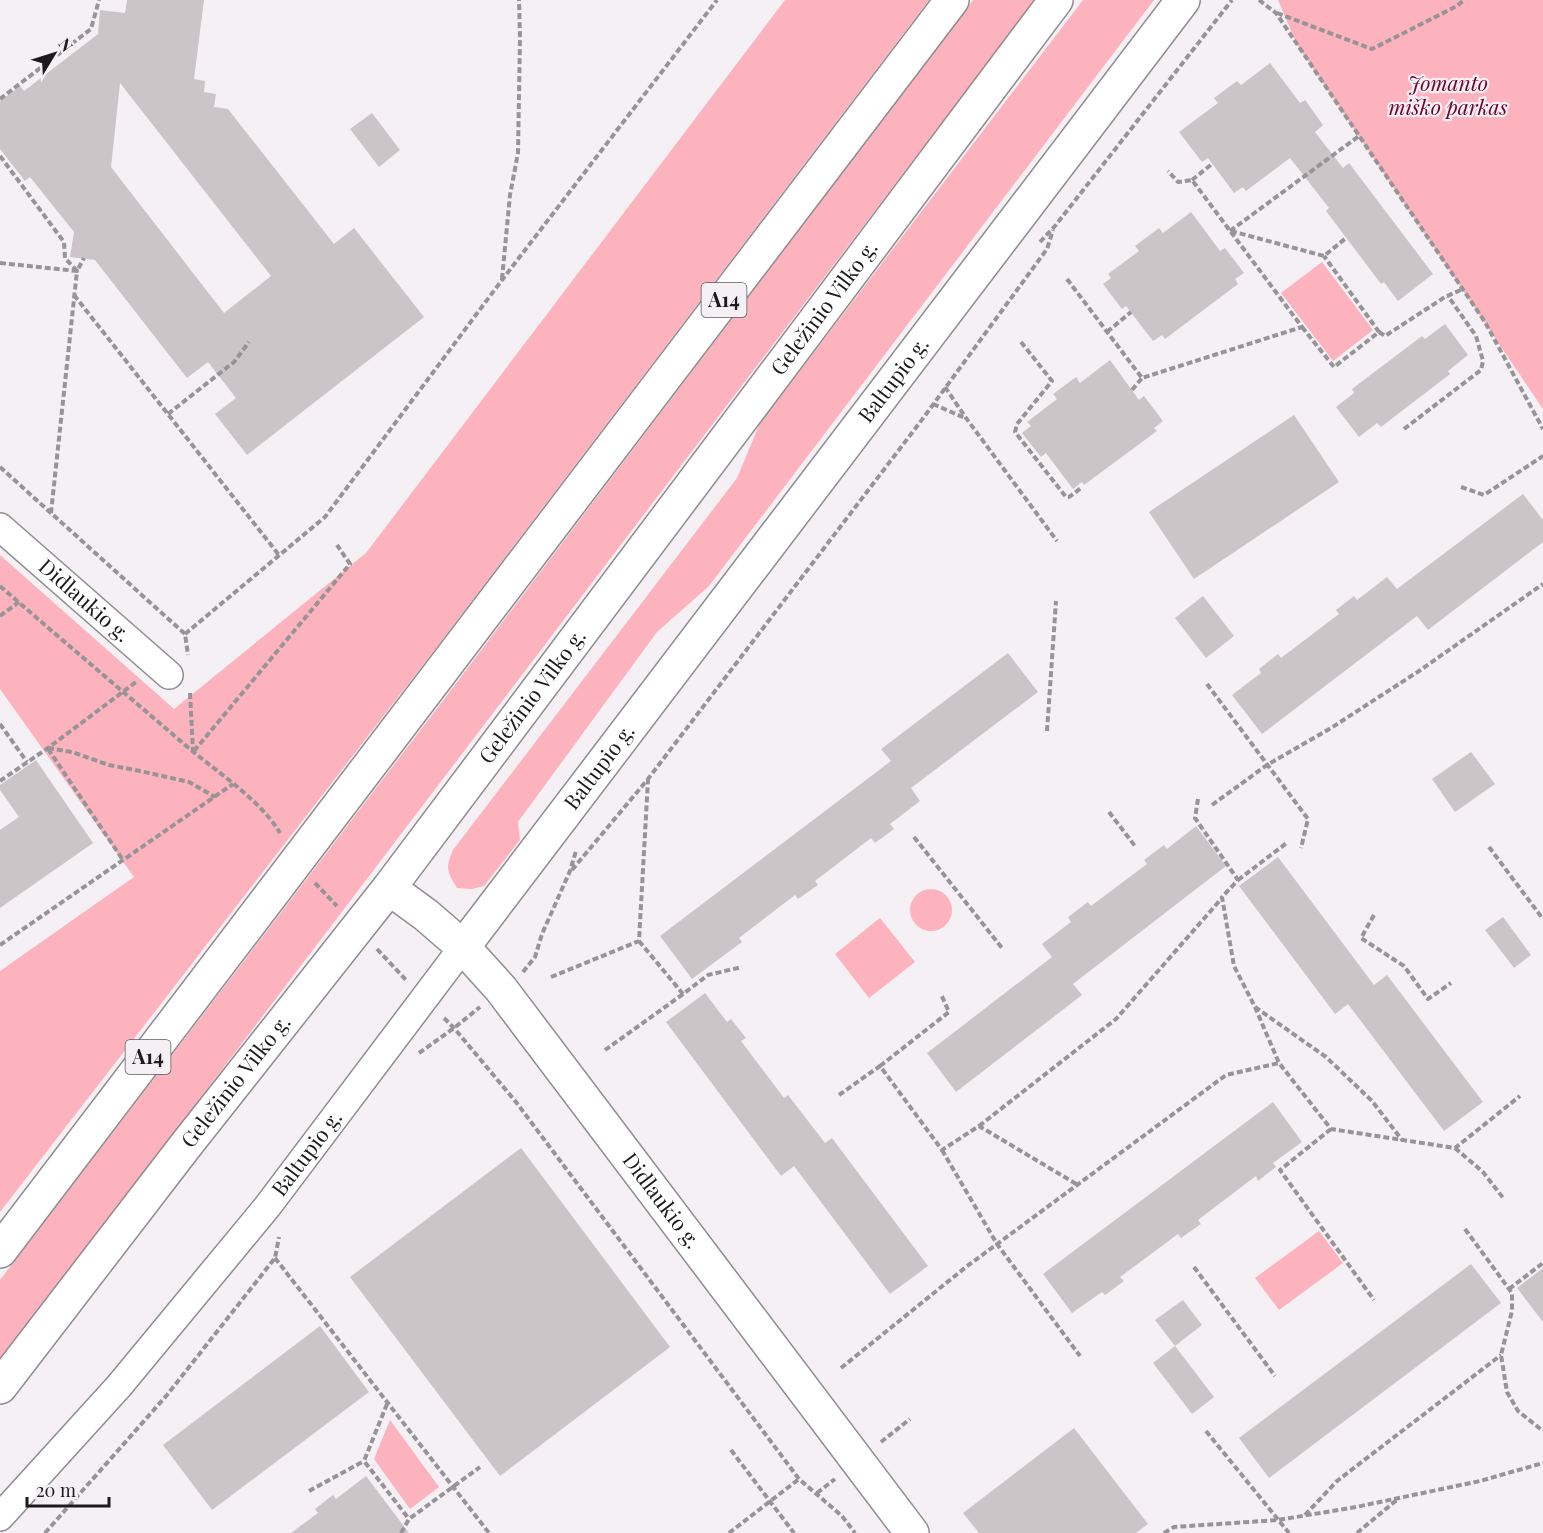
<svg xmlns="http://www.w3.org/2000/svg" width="1543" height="1533" viewBox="0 0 1543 1533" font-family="'Playfair Display',serif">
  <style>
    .green { fill: #fdb3bd }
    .building { fill: #cbc5c7; fill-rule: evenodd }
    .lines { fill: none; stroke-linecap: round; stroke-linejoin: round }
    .street-casing { stroke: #8f8b8f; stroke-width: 30 }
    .secondary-casing { stroke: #8f8b8f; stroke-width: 36 }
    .highway-casing { stroke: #8f8b8f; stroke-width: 36 }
    .path { stroke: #979497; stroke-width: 4; stroke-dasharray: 6 3; stroke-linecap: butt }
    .street { stroke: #fff; stroke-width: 27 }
    .secondary { stroke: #fff; stroke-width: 33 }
    .highway { stroke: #fff; stroke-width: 33 }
    .labels { text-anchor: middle; stroke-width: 4.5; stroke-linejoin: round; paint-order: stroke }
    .shield { fill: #f4f0f4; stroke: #5d5a5d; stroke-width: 1.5 }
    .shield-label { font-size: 20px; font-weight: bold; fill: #1c1a1c }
    .park-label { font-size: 21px; font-style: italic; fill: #700129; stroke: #f4f0f4 }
    .street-label { font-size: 21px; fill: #1c1a1c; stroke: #f4f0f4 }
  </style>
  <rect width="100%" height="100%" fill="#f4f0f4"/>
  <g class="green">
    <path d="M 785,0 L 929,0 L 436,648 L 0,1212 L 0,971 L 134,877 L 0,689 L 0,555 L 174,709 L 366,553 Z"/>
    <path d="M 973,0 L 1035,0 L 157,1155 L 0,1358 L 0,1280 L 445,698 Z"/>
    <path d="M 1083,0 L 1154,0 L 709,586 L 657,632 L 518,822 L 520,840 L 484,886 L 472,889 L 457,888 C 447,872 445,868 453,850 L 737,478 L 760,423 Z"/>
    <path d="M 1278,0 L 1543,0 L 1543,409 L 1297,45 Z"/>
    <path d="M 1322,262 L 1373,330 L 1333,361 L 1281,293 Z"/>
    <circle cx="931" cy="910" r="21"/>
    <path d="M 880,918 L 915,962 L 869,998 L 835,954 Z"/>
    <path d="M 1319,1231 L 1343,1263 L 1279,1310 L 1255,1278 Z"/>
    <path d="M 390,1420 L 439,1487 L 410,1509 L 374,1459 Z"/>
  </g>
  <g class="building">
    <path d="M 127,0 L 204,0 L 194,79 L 205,81 L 204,92 L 216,94 L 214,107 L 228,109 L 334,244 L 354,228 L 424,317 L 247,455 L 215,414 L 236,398 L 208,362 L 187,378 L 95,260 L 70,257 L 74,232 L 30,177 L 25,181 L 0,149 L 0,101 L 20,86 L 24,91 L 98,34 L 100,10 L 125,13 ZM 120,83 L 271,276 L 224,313 L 111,167 Z"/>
    <path d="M 1270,63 L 1300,103 L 1305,100 L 1323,125 L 1315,132 L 1343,168 L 1349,163 L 1433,274 L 1398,301 L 1384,282 L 1381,284 L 1326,211 L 1329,208 L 1290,158 L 1246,191 L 1243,187 L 1234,193 L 1208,158 L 1202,162 L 1179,132 L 1218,103 L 1214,98 L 1237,81 L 1241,85 Z"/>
    <path d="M 372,113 L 400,150 L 379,167 L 350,129 Z"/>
    <path d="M 1191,212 L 1220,251 L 1225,248 L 1244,273 L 1235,279 L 1238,284 L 1165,339 L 1162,335 L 1153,341 L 1126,306 L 1122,309 L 1103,284 L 1111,278 L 1108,274 L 1139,251 L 1135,246 L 1159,228 L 1163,233 Z"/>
    <path d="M 1445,324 L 1468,355 L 1448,371 L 1450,374 L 1381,427 L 1377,423 L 1359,437 L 1336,407 L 1354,393 L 1352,389 L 1422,336 L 1425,339 Z"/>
    <path d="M 1110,360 L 1139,400 L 1144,396 L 1163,421 L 1154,428 L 1157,431 L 1084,485 L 1082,482 L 1073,489 L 1046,453 L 1041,457 L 1022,433 L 1031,426 L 1027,422 L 1057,399 L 1053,394 L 1076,377 L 1080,383 Z"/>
    <path d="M 1294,415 L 1339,482 L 1194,579 L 1149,512 Z"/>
    <path d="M 1523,494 L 1543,520 L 1543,542 L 1428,630 L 1417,616 L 1262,734 L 1232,695 L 1261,673 L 1259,669 L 1278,654 L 1281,658 L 1339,614 L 1336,610 L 1354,596 L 1357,600 L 1387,577 L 1397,589 Z"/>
    <path d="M 1203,596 L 1234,636 L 1206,658 L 1175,618 Z"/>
    <path d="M 1008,653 L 1038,692 L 911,788 L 920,801 L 890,824 L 894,829 L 875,843 L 871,838 L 815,881 L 818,885 L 798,899 L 795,895 L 739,938 L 742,942 L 692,979 L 660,936 L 891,761 L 881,749 Z"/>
    <path d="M 1471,752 L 1495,784 L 1455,812 L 1432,779 Z"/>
    <path d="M 36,760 L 93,843 L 0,908 L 0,830 L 19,817 L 0,790 L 0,785 Z"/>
    <path d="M 1196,826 L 1226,866 L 1073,984 L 1082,995 L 956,1092 L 927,1053 L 1052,957 L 1042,944 L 1071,922 L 1068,917 L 1088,902 L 1091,906 L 1147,864 L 1144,860 L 1164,845 L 1167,849 Z"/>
    <path d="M 1278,857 L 1374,985 L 1387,975 L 1483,1102 L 1444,1131 L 1348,1004 L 1335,1014 L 1239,886 Z"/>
    <path d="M 1503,917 L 1531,955 L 1514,968 L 1485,930 Z"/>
    <path d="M 705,993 L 727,1022 L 731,1019 L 746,1038 L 741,1041 L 784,1098 L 788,1095 L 825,1143 L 832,1138 L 928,1266 L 890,1294 L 794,1166 L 781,1176 L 666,1022 Z"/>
    <path d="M 1273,1102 L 1302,1142 L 1273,1163 L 1276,1167 L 1258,1181 L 1256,1176 L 1198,1220 L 1201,1224 L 1181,1238 L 1178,1234 L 1120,1277 L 1124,1281 L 1105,1295 L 1102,1292 L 1072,1313 L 1043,1274 Z"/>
    <path d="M 521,1148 L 670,1347 L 500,1476 L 350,1277 Z"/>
    <path d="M 1471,1264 L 1501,1303 L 1269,1478 L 1239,1438 Z"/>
    <path d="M 1543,1268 L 1543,1322 L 1517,1288 Z"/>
    <path d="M 1183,1300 L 1202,1325 L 1175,1346 L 1155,1320 Z"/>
    <path d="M 320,1326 L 369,1392 L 212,1510 L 163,1445 Z"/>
    <path d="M 1175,1346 L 1214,1397 L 1192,1414 L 1153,1363 Z"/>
    <path d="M 1074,1428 L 1148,1524 L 1136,1533 L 979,1533 L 963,1513 Z"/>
    <path d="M 366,1476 L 409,1533 L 291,1533 L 318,1513 L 315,1509 L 333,1495 L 336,1499 Z"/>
  </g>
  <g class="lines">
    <defs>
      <g id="street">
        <path id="s1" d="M 0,527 L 169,675"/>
        <path id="s2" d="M 0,1517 L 119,1386 L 267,1207 L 463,947"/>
      </g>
      <g id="secondary">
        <path id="s3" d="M 389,888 L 426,915 L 463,947 L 501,989 L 912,1533"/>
        <path id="s4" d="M 463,947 L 1183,0"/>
      </g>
      <g id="highway">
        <path d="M 0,1251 L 952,0"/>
        <path id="s5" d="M 0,1387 L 186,1145 L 389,888 L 1056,0"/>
      </g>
    </defs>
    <use href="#street" class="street-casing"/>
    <use href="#secondary" class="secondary-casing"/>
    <use href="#highway" class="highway-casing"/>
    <g class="path">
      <path d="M 1259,0 L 1276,13 L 1485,322 L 1543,429"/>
      <path d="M 1277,13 L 1372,49 L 1457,6 L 1464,0"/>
      <path d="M 0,99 L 91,29 L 99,0"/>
      <path d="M 0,156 L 64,242 L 65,258 L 77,271 L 84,258"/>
      <path d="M 1192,180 L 1212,164"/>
      <path d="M 1230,231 L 1359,136"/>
      <path d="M 1231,231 L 1324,256 L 1346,238"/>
      <path d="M 1040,242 L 1055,226 L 1232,0"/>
      <path d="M 0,263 L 77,271 L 51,513"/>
      <path d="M 502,279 L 510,195 L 518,153 L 520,38 L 519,0"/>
      <path d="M 1067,279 L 1142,378 L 1302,327 L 1192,180 L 1178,182 L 1168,171"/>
      <path d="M 74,295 L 279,555"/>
      <path d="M 1302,327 L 1334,367 L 1379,332 L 1324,256"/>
      <path d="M 1107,332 L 1131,312"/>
      <path d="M 1379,332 L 1385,336 L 1445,297 L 1463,289"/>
      <path d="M 1021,342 L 1052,381 L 1017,424 L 1015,432 L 1066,497 L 1069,497 L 1081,488"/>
      <path d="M 945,387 L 966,418 L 1057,541"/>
      <path d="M 1132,390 L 1142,378"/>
      <path d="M 933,404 L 965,418"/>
      <path d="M 168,414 L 234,362 L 249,342"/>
      <path d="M 1404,429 L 1481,370 L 1483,361 L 1476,336 L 1448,296"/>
      <path d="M 0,467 L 185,634 L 188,655"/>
      <path d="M 1461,487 L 1484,495 L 1543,456"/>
      <path d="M 0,586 C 63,641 127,695 191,750 C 220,774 261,801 280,833"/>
      <path d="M 0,616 L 19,602"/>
      <path d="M 185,634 L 325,517 L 502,280 L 717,0"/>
      <path d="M 1207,684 L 1308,819 L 1301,848"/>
      <path d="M 190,693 L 193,751"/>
      <path d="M 0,724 L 27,762"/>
      <path d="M 1047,731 L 1056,601"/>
      <path d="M 48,748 L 72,752 L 109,765 L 140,771 L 189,782 L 215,797"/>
      <path d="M 48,749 L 123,860"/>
      <path d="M 194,751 L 350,564 L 337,545"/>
      <path d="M 0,781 L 48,748 L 136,682"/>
      <path d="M 1198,799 L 1195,818 L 1238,880 L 1222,897 L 1234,966 L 1255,1007 L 1279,1063 L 1331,1129 L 1455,1148 L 1520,1096"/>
      <path d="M 1212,805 L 1267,765 L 1331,728 L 1419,671 L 1543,584"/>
      <path d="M 1109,812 L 1135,846"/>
      <path d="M 914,837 L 1002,948"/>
      <path d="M 1489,847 L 1543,919"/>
      <path d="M 572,870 L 648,779 L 924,417 L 1047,249 L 1053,230"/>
      <path d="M 1238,880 L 1288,842"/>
      <path d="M 315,883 L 337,906"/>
      <path d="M 1374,915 L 1361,938 L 1404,966 L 1428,999 L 1451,983"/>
      <path d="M 639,941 L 683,994 L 708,975 L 742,967"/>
      <path d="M 0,945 L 233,784"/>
      <path d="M 377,949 L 407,981"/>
      <path d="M 523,972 L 535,957 L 542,934 L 570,871 L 576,851"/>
      <path d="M 551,977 L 639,941 L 648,780"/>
      <path d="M 1255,1007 L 1326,1057 L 1372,1101 L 1402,1140"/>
      <path d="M 444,1018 L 454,1028 L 516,1102 L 799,1479 L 842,1516 L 855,1533"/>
      <path d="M 605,1050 L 683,994"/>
      <path d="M 419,1053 L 454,1028 L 480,1007"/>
      <path d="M 880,1066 L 949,1012 L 941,994"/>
      <path d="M 839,1095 L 880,1066 L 942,1150 L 979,1126 L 1078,1185"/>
      <path d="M 979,1126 L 1116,1019 L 1222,898"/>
      <path d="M 1331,1129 L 1280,1170 L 1374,1300"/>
      <path d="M 1455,1148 L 1483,1172 L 1504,1199"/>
      <path d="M 942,1150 L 997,1244 L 1080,1356"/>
      <path d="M 1465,1229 L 1512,1293 L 1512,1311 L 1501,1355 L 1507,1392 L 1518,1411 L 1543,1431"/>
      <path d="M 275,1258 L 489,1533"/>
      <path d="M 1194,1267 L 1275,1376"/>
      <path d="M 1509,1289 L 1543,1263"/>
      <path d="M 841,1368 L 966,1267 L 1226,1075 L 1279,1063"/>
      <path d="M 387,1404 L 364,1461 L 409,1519"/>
      <path d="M 1206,1431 L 1289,1533"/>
      <path d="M 881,1442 L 910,1419"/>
      <path d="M 731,1450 L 794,1533"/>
      <path d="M 309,1491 L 364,1461"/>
      <path d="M 817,1493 L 835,1479"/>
      <path d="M 1305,1515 L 1337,1481 L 1501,1355"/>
      <path d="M 45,1533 L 167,1395 L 275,1258 L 279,1237"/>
      <path d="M 401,1533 L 409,1519 L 480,1467"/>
      <path d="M 729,1533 L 799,1479"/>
      <path d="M 1164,1533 L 1174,1527 L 1278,1520 L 1356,1507 L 1480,1481 L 1543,1463"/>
      <path d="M 1357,1533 L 1399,1498"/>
    </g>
    <use href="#street" class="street"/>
    <use href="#secondary" class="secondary"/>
    <use href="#highway" class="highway"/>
  </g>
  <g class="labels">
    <g class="shield">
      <rect x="701.5" y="283" width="45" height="34" rx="4.5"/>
      <rect x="125.5" y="1040" width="45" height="34" rx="4.5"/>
    </g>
    <g class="shield-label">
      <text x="724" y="307">A14</text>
      <text x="148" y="1064">A14</text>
    </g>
    <g class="park-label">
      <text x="1448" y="91">Jomanto<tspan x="1448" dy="24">miško parkas</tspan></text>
    </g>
    <g class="street-label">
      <text dy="7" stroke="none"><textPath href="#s5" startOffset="1358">Geležinio Vilko g.</textPath></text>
      <text dy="7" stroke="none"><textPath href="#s4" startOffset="712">Baltupio g.</textPath></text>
      <text dy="7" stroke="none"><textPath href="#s1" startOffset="112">Didlaukio g.</textPath></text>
      <text dy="7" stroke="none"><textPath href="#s5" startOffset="872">Geležinio Vilko g.</textPath></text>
      <text dy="7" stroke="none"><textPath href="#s4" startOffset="226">Baltupio g.</textPath></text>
      <text dy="7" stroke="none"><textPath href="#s5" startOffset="386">Geležinio Vilko g.</textPath></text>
      <text dy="7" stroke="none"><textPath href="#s2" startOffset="476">Baltupio g.</textPath></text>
      <text dy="7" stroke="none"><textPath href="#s3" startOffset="417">Didlaukio g.</textPath></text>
    </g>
  </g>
  <g transform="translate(54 54) rotate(52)" stroke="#f4f0f4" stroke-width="4.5" paint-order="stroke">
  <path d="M0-4.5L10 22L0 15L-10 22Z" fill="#1c1a1c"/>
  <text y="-9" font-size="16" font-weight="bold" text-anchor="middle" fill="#1c1a1c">N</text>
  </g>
  <path d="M27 1497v9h82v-9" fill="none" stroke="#1c1a1c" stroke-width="3"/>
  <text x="36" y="1497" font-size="18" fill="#1c1a1c" stroke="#f4f0f4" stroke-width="4.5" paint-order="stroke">20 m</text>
</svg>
